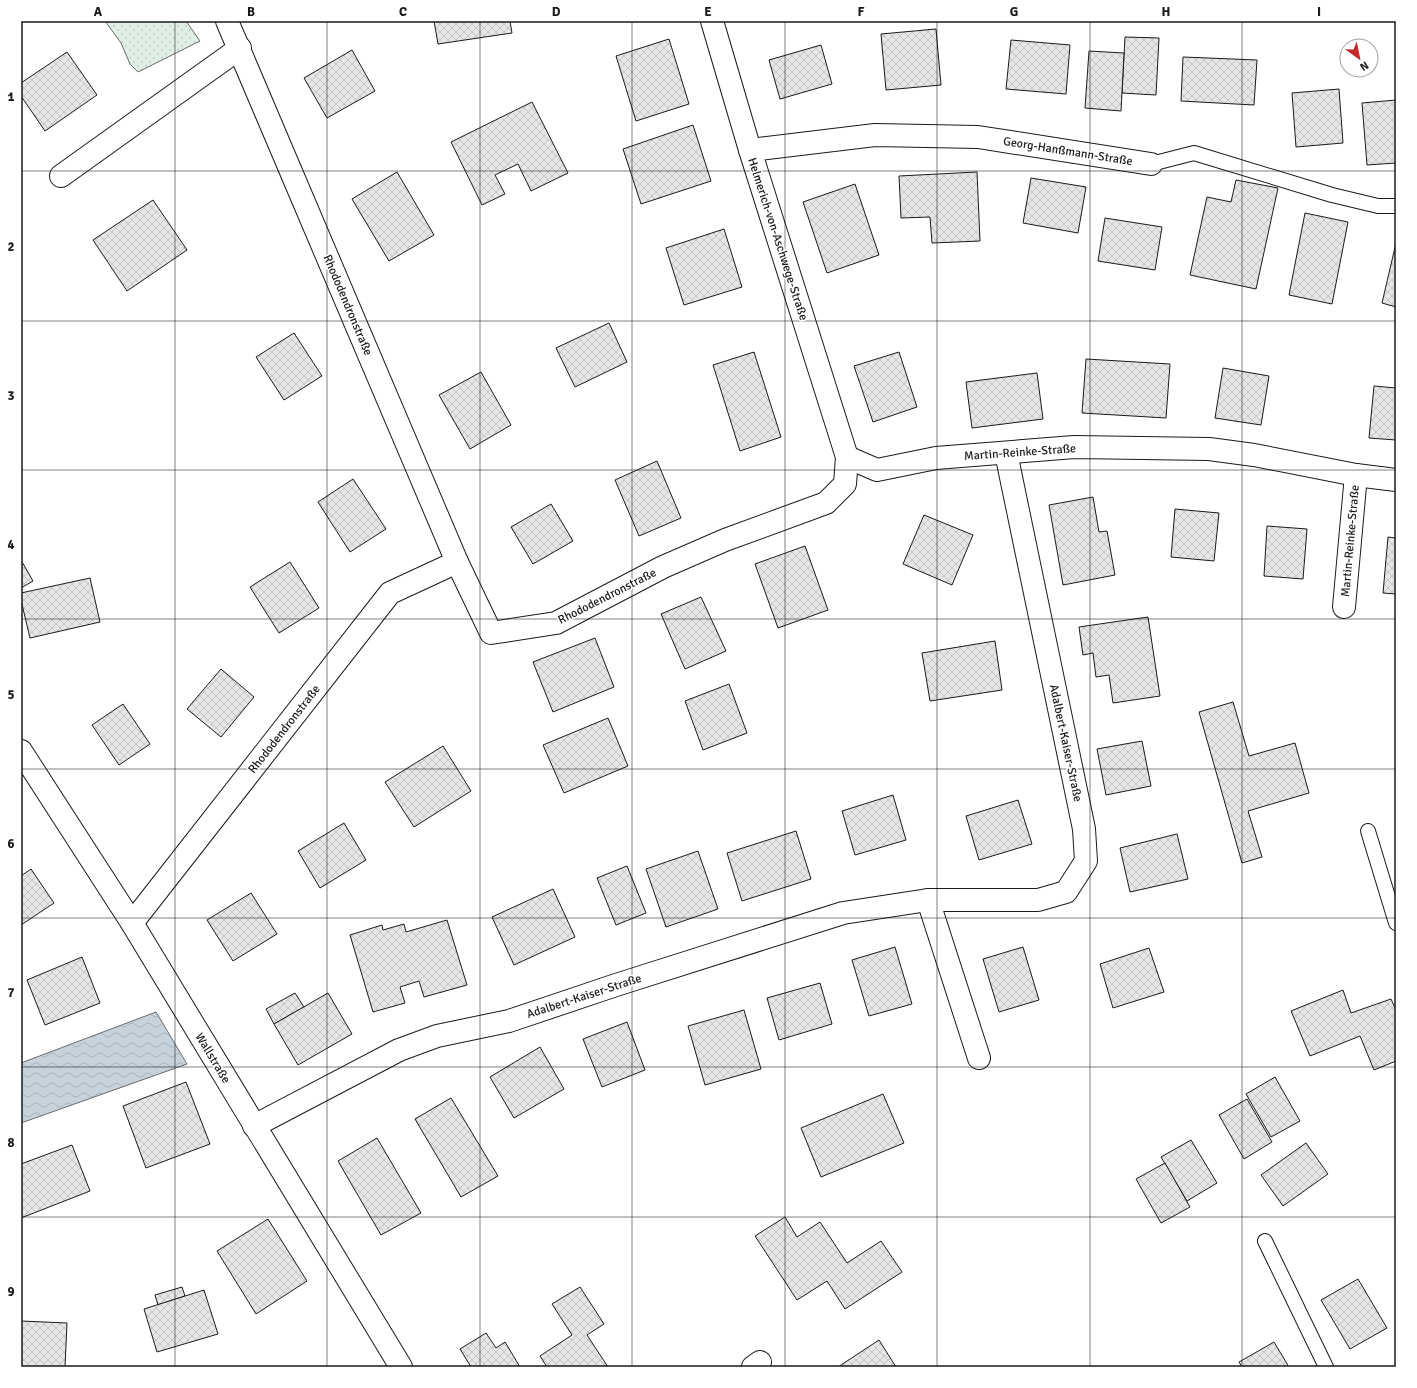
<svg xmlns="http://www.w3.org/2000/svg" width="1417" height="1388" viewBox="0 0 1417 1388" font-family="Signika,sans-serif">
  <style>
    .grass { fill: url(#grass-dots); stroke: #6a6a6a }
    .water { fill: url(#water-waves); stroke: #6a6a6a }
    .building { fill: url(#building-cross-hatch); stroke: #1a1a1a }
    .lines { fill: none; stroke-linecap: round; stroke-linejoin: round }
    .lane-casing { stroke: #1a1a1a; stroke-width: 16 }
    .street-casing { stroke: #1a1a1a; stroke-width: 24 }
    .lane { stroke: #fff; stroke-width: 14 }
    .street { stroke: #fff; stroke-width: 22 }
    .grid { fill: none; stroke: #1a1a1a; stroke-width: 1; stroke-opacity: 0.55 }
    .labels { text-anchor: middle; stroke-width: 3; stroke-linejoin: round; paint-order: stroke }
    .street-label { font-size: 12px; fill: #1a1a1a; stroke: #fff }
    .neatline { fill: none; stroke: #1a1a1a; stroke-width: 1.5 }
    .grid-label { font-size: 13px; text-anchor: middle; font-weight: bold; fill: #1a1a1a }
  </style>
  <defs>
    <pattern id="grass-dots" width="8" height="8" patternUnits="userSpaceOnUse"><rect width="8" height="8" fill="#e0efe3"/><path d="M2 2h.1M6 6h.1" fill="none" stroke="#c0ccc2" stroke-width="1.8" stroke-linecap="round"/></pattern>
    <pattern id="water-waves" width="16" height="10" patternUnits="userSpaceOnUse"><rect width="16" height="10" fill="#c6d2dc"/><path d="M0 5q4-4 8 0t8 0" fill="none" stroke="#aab4bc"/></pattern>
    <pattern id="building-cross-hatch" width="8" height="8" patternUnits="userSpaceOnUse"><rect width="8" height="8" fill="#e6e6e6"/><path d="M0 0l8 8M0 8l8-8" fill="none" stroke="#c5c5c5"/></pattern>
  </defs>
  <rect width="100%" height="100%" fill="#fff"/>
  <path class="grass" d="M 105,21 L 186,21 L 200,41 L 138,72 L 130,64 L 121,43 Z"/>
  <path class="water" d="M 156,1012 L 187,1064 L 21,1123 L 21,1063 Z"/>
  <g class="building">
    <path d="M 434,21 L 510,21 L 512,33 L 438,44 Z"/>
    <path d="M 936,29 L 941,85 L 886,90 L 881,34 Z"/>
    <path d="M 1125,37 L 1159,38 L 1156,95 L 1122,93 Z"/>
    <path d="M 669,39 L 689,104 L 636,121 L 616,56 Z"/>
    <path d="M 1011,40 L 1070,45 L 1066,94 L 1006,89 Z"/>
    <path d="M 821,45 L 832,84 L 780,99 L 769,60 Z"/>
    <path d="M 352,50 L 375,91 L 327,118 L 304,78 Z"/>
    <path d="M 1089,51 L 1124,53 L 1121,111 L 1085,108 Z"/>
    <path d="M 67,52 L 97,95 L 45,131 L 21,96 L 21,83 Z"/>
    <path d="M 1183,57 L 1257,60 L 1254,105 L 1181,101 Z"/>
    <path d="M 1339,89 L 1343,143 L 1296,147 L 1292,93 Z"/>
    <path d="M 1396,100 L 1396,163 L 1367,165 L 1362,103 Z"/>
    <path d="M 532,102 L 568,173 L 531,191 L 518,164 L 495,175 L 505,194 L 482,205 L 451,142 Z"/>
    <path d="M 693,125 L 711,181 L 641,204 L 623,149 Z"/>
    <path d="M 397,172 L 434,235 L 389,261 L 352,199 Z"/>
    <path d="M 977,172 L 980,241 L 932,243 L 930,217 L 901,218 L 899,176 Z"/>
    <path d="M 1031,178 L 1086,187 L 1078,233 L 1023,223 Z"/>
    <path d="M 1236,180 L 1278,188 L 1256,289 L 1190,275 L 1207,197 L 1231,202 Z"/>
    <path d="M 855,184 L 879,255 L 827,273 L 803,202 Z"/>
    <path d="M 153,200 L 187,250 L 127,291 L 93,240 Z"/>
    <path d="M 1305,213 L 1348,222 L 1332,304 L 1289,295 Z"/>
    <path d="M 1105,218 L 1162,227 L 1155,270 L 1098,261 Z"/>
    <path d="M 724,229 L 742,287 L 684,305 L 666,248 Z"/>
    <path d="M 1396,243 L 1396,307 L 1382,303 Z"/>
    <path d="M 609,323 L 627,362 L 575,387 L 556,348 Z"/>
    <path d="M 294,333 L 322,376 L 284,400 L 256,357 Z"/>
    <path d="M 754,352 L 781,437 L 740,451 L 713,365 Z"/>
    <path d="M 899,352 L 917,407 L 873,422 L 854,366 Z"/>
    <path d="M 1086,359 L 1170,364 L 1166,418 L 1082,413 Z"/>
    <path d="M 1223,368 L 1269,376 L 1261,425 L 1215,418 Z"/>
    <path d="M 481,372 L 511,425 L 470,449 L 439,395 Z"/>
    <path d="M 1037,373 L 1043,419 L 972,428 L 966,382 Z"/>
    <path d="M 1374,386 L 1396,388 L 1396,440 L 1369,438 Z"/>
    <path d="M 657,461 L 681,518 L 639,536 L 615,480 Z"/>
    <path d="M 353,479 L 386,529 L 350,552 L 318,502 Z"/>
    <path d="M 1093,497 L 1099,532 L 1107,531 L 1115,575 L 1063,585 L 1049,505 Z"/>
    <path d="M 551,504 L 573,541 L 533,564 L 511,527 Z"/>
    <path d="M 1175,509 L 1219,513 L 1214,561 L 1171,557 Z"/>
    <path d="M 924,515 L 973,535 L 952,585 L 903,564 Z"/>
    <path d="M 1267,526 L 1307,529 L 1303,579 L 1264,576 Z"/>
    <path d="M 1388,537 L 1396,538 L 1396,594 L 1383,593 Z"/>
    <path d="M 805,546 L 828,610 L 778,628 L 755,564 Z"/>
    <path d="M 21,560 L 33,581 L 21,588 Z"/>
    <path d="M 290,562 L 319,608 L 279,633 L 250,587 Z"/>
    <path d="M 90,578 L 100,622 L 30,638 L 21,600 L 21,593 Z"/>
    <path d="M 701,597 L 726,651 L 685,669 L 661,614 Z"/>
    <path d="M 1148,617 L 1160,696 L 1113,703 L 1109,675 L 1096,677 L 1093,653 L 1083,655 L 1079,627 Z"/>
    <path d="M 595,638 L 614,687 L 553,712 L 533,662 Z"/>
    <path d="M 995,641 L 1002,690 L 930,701 L 922,653 Z"/>
    <path d="M 221,669 L 254,697 L 221,737 L 187,709 Z"/>
    <path d="M 729,684 L 747,733 L 703,750 L 685,701 Z"/>
    <path d="M 1233,702 L 1249,756 L 1295,743 L 1309,793 L 1248,811 L 1262,857 L 1242,863 L 1199,712 Z"/>
    <path d="M 123,704 L 150,744 L 119,765 L 92,725 Z"/>
    <path d="M 608,718 L 628,766 L 564,793 L 543,745 Z"/>
    <path d="M 1142,741 L 1151,786 L 1106,795 L 1097,749 Z"/>
    <path d="M 443,746 L 471,791 L 414,827 L 385,782 Z"/>
    <path d="M 893,795 L 906,840 L 855,855 L 842,811 Z"/>
    <path d="M 1018,800 L 1032,844 L 979,860 L 966,816 Z"/>
    <path d="M 344,823 L 366,860 L 320,888 L 298,851 Z"/>
    <path d="M 796,831 L 811,879 L 742,901 L 727,853 Z"/>
    <path d="M 1177,834 L 1188,879 L 1130,892 L 1120,848 Z"/>
    <path d="M 698,851 L 718,909 L 666,927 L 646,869 Z"/>
    <path d="M 627,866 L 646,913 L 616,925 L 597,878 Z"/>
    <path d="M 31,869 L 54,903 L 21,925 L 21,876 Z"/>
    <path d="M 553,889 L 575,937 L 514,965 L 492,917 Z"/>
    <path d="M 251,893 L 277,934 L 233,961 L 207,920 Z"/>
    <path d="M 447,920 L 467,985 L 424,997 L 419,981 L 400,987 L 405,1003 L 373,1012 L 350,935 L 382,925 L 383,930 L 404,924 L 406,932 Z"/>
    <path d="M 895,947 L 912,1004 L 869,1016 L 852,960 Z"/>
    <path d="M 1023,947 L 1039,1000 L 999,1012 L 983,959 Z"/>
    <path d="M 1149,948 L 1164,992 L 1113,1008 L 1100,964 Z"/>
    <path d="M 82,957 L 100,1003 L 45,1025 L 27,980 Z"/>
    <path d="M 820,983 L 832,1024 L 779,1040 L 767,998 Z"/>
    <path d="M 1343,990 L 1351,1013 L 1391,999 L 1396,1010 L 1396,1061 L 1374,1070 L 1360,1036 L 1310,1056 L 1291,1011 Z"/>
    <path d="M 295,993 L 304,1007 L 274,1024 L 266,1009 Z"/>
    <path d="M 328,993 L 352,1034 L 298,1065 L 274,1024 Z"/>
    <path d="M 744,1010 L 761,1069 L 705,1085 L 688,1026 Z"/>
    <path d="M 627,1022 L 645,1070 L 602,1087 L 583,1039 Z"/>
    <path d="M 540,1047 L 564,1089 L 514,1118 L 490,1077 Z"/>
    <path d="M 1275,1077 L 1300,1121 L 1271,1137 L 1246,1094 Z"/>
    <path d="M 186,1082 L 210,1144 L 146,1168 L 123,1106 Z"/>
    <path d="M 883,1094 L 904,1143 L 821,1177 L 801,1128 Z"/>
    <path d="M 451,1098 L 498,1176 L 461,1197 L 415,1119 Z"/>
    <path d="M 1247,1099 L 1272,1142 L 1244,1159 L 1219,1115 Z"/>
    <path d="M 377,1138 L 421,1213 L 381,1235 L 338,1161 Z"/>
    <path d="M 1191,1140 L 1217,1183 L 1187,1201 L 1161,1157 Z"/>
    <path d="M 1306,1143 L 1328,1174 L 1283,1206 L 1261,1175 Z"/>
    <path d="M 72,1145 L 90,1191 L 21,1218 L 21,1164 Z"/>
    <path d="M 1165,1163 L 1190,1207 L 1161,1223 L 1136,1179 Z"/>
    <path d="M 785,1217 L 797,1237 L 820,1222 L 847,1263 L 881,1241 L 902,1272 L 845,1309 L 827,1281 L 797,1300 L 755,1236 Z"/>
    <path d="M 268,1219 L 307,1281 L 256,1314 L 217,1251 Z"/>
    <path d="M 1358,1279 L 1387,1328 L 1350,1349 L 1321,1300 Z"/>
    <path d="M 182,1287 L 185,1296 L 158,1305 L 155,1295 Z"/>
    <path d="M 580,1287 L 604,1324 L 587,1335 L 608,1367 L 547,1367 L 540,1356 L 572,1335 L 552,1304 Z"/>
    <path d="M 204,1290 L 218,1334 L 157,1352 L 144,1309 Z"/>
    <path d="M 21,1321 L 67,1323 L 65,1367 L 21,1367 Z"/>
    <path d="M 486,1333 L 496,1348 L 505,1342 L 520,1367 L 471,1367 L 460,1349 Z"/>
    <path d="M 879,1340 L 896,1367 L 838,1367 Z"/>
    <path d="M 1274,1342 L 1289,1367 L 1242,1367 L 1239,1362 Z"/>
  </g>
  <g class="lines">
    <defs>
      <g id="lane">
        <path d="M 1151,164 L 1194,153 L 1332,195 L 1378,206 L 1396,206"/>
        <path d="M 1368,831 L 1396,923"/>
        <path d="M 1265,1241 L 1326,1367"/>
      </g>
      <g id="street">
        <path d="M 227,21 L 457,562 L 491,633 L 556,623 L 663,567 L 725,540 L 826,503 L 845,484 L 847,457 L 877,470 L 936,458 L 1074,447 L 1209,449 L 1254,455 L 1356,475 L 1396,480"/>
        <path d="M 712,21 L 750,150 L 847,457"/>
        <path d="M 750,150 L 875,135 L 978,137 L 1151,164"/>
        <path d="M 61,176 L 240,48"/>
        <path d="M 1344,607 L 1356,475"/>
        <path d="M 21,751 L 132,923 L 401,1367"/>
        <path d="M 928,900 L 979,1058"/>
        <path d="M 132,923 L 390,593 L 457,562"/>
        <path d="M 254,1126 L 399,1050 L 437,1036 L 509,1021 L 616,985 L 843,913 L 928,900 L 1038,900 L 1066,892 L 1086,861 L 1084,829 L 1006,453"/>
        <path d="M 753,1367 L 760,1362"/>
      </g>
    </defs>
    <use href="#lane" class="lane-casing"/>
    <use href="#street" class="street-casing"/>
    <use href="#lane" class="lane"/>
    <use href="#street" class="street"/>
  </g>
  <path class="grid" d="M 175,21 L 175,1367M 327,21 L 327,1367M 480,21 L 480,1367M 632,21 L 632,1367M 785,21 L 785,1367M 937,21 L 937,1367M 1090,21 L 1090,1367M 1242,21 L 1242,1367M 21,171 L 1396,171M 21,321 L 1396,321M 21,470 L 1396,470M 21,619 L 1396,619M 21,769 L 1396,769M 21,918 L 1396,918M 21,1067 L 1396,1067M 21,1217 L 1396,1217"/>
  <g class="labels">
    <g class="street-label">
      <text transform="translate(1068 151) rotate(9)" y="4">Georg-Hanßmann-Straße</text>
      <text transform="translate(778 239) rotate(72)" y="4">Helmerich-von-Aschwege-Straße</text>
      <text transform="translate(348 305) rotate(67)" y="4">Rhododendronstraße</text>
      <text transform="translate(1020 452) rotate(-4)" y="4">Martin-Reinke-Straße</text>
      <text transform="translate(1350 541) rotate(-85)" y="4">Martin-Reinke-Straße</text>
      <text transform="translate(607 596) rotate(-27)" y="4">Rhododendronstraße</text>
      <text transform="translate(284 729) rotate(-52)" y="4">Rhododendronstraße</text>
      <text transform="translate(1066 743) rotate(78)" y="4">Adalbert-Kaiser-Straße</text>
      <text transform="translate(584 996) rotate(-18)" y="4">Adalbert-Kaiser-Straße</text>
      <text transform="translate(213 1058) rotate(59)" y="4">Wallstraße</text>
    </g>
  </g>
  <rect width="1417" height="1388" fill="none" stroke="#ffffff" stroke-width="44"/>
  <g transform="translate(1359 58) rotate(147)"><circle r="19" fill="#ffffff" stroke="#a3a3a3"/>
  <path d="M0-3L7 15L0 10L-7 15Z" fill="#c62828"/>
  <text y="-6" font-size="11" font-weight="bold" text-anchor="middle" fill="#1a1a1a">N</text>
  </g>
  <rect x="22" y="22" width="1373" height="1344" class="neatline"/>
  <g class="grid-label">
    <text x="98" y="16">A</text>
    <text x="251" y="16">B</text>
    <text x="403" y="16">C</text>
    <text x="556" y="16">D</text>
    <text x="708" y="16">E</text>
    <text x="861" y="16">F</text>
    <text x="1014" y="16">G</text>
    <text x="1166" y="16">H</text>
    <text x="1319" y="16">I</text>
    <text x="11" y="101">1</text>
    <text x="11" y="251">2</text>
    <text x="11" y="400">3</text>
    <text x="11" y="549">4</text>
    <text x="11" y="699">5</text>
    <text x="11" y="848">6</text>
    <text x="11" y="997">7</text>
    <text x="11" y="1147">8</text>
    <text x="11" y="1296">9</text>
  </g>
</svg>
